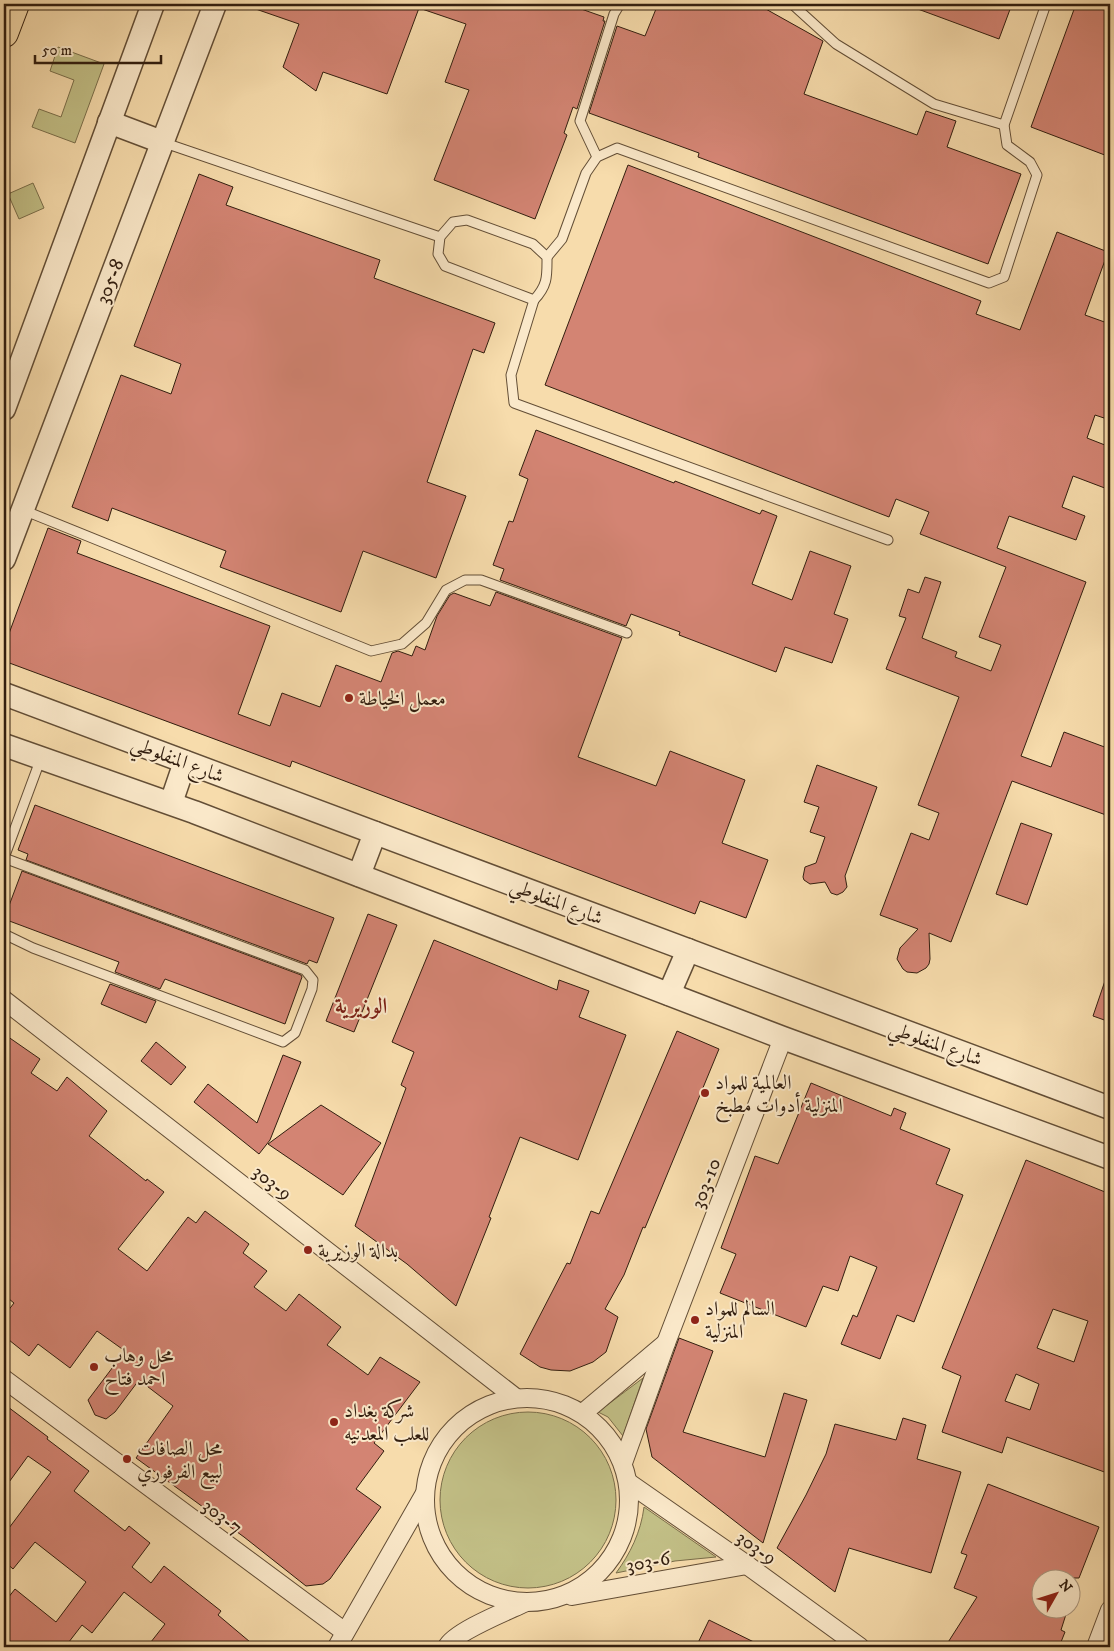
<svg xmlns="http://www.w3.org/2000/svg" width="1114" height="1651" viewBox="0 0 1114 1651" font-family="'IM FELL DW Pica',Amiri,serif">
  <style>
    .green { fill: #c2bf86; stroke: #7a6e4a }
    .building { fill: #d38473; stroke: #321e0f; fill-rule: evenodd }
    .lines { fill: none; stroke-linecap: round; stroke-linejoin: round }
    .service-casing { stroke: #634e36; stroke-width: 11 }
    .minor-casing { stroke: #634e36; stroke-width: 20 }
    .tertiary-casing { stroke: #634e36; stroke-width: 25 }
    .motorway-casing { stroke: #321e0f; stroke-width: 30 }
    .service { stroke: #fae8c9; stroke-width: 9 }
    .minor { stroke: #fae8c9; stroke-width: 18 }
    .tertiary { stroke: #fae8c9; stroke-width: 22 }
    .motorway { stroke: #f7dcac; stroke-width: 28 }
    .poi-dot { fill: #8f2418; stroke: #fae8c9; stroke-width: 2 }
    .labels { text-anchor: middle; stroke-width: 4; stroke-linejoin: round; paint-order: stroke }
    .street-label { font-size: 20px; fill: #321e0f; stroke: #fae8c9 }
    .poi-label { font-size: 20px; fill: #321e0f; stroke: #fae8c9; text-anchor: start }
    .quarter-label { font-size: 22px; font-weight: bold; fill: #7a1f14; stroke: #fae8c9 }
  </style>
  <rect width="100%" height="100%" fill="#f7dcac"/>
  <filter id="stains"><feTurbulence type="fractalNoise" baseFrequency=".004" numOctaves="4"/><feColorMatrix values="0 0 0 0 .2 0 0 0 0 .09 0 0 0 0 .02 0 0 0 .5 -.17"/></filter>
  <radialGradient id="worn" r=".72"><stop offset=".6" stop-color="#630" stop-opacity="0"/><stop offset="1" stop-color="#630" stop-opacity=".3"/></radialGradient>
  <g class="green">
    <path d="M 58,47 L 104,64 L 75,143 L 32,127 L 39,109 L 61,117 L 74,80 L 50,71 Z"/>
    <path d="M 33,183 L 44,208 L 19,219 L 8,194 Z"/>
    <path d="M 643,1378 L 623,1436 L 608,1417 L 598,1412 Z"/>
    <circle cx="528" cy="1500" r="88"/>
    <path d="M 644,1507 L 716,1557 L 675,1561 L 616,1573 C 630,1554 641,1532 644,1507 Z"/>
  </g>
  <g class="building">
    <path d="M 247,4 L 567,4 L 604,17 L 603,21 L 605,21 L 577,109 L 573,107 L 564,133 L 567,135 L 535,219 L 434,180 L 469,90 L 445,82 L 466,24 L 419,8 L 387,94 L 323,72 L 316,91 L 283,67 L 299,24 L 247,6 Z"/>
    <path d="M 658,4 L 766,4 L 764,8 L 823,41 L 804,94 L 917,135 L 926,111 L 956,121 L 947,147 L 1021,174 L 988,264 L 698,157 L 699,153 L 589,113 L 617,26 L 645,36 Z"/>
    <path d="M 907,4 L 1012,4 L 999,39 L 907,5 Z"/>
    <path d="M 1076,4 L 1110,4 L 1110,157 L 1031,127 Z"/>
    <path d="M 628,165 L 981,301 L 976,314 L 1020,330 L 1057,232 L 1108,252 L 1085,315 L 1110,324 L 1110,401 L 1104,418 L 1095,415 L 1087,438 L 1110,447 L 1110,490 L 1073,476 L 1062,507 L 1085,516 L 1076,540 L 1009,516 L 997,548 L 1086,582 L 1021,756 L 1051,767 L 1064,732 L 1110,749 L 1110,803 L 1106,815 L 1012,781 L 951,942 L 929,933 L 930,959 L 929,964 L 926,968 L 917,973 L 907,972 L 903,969 L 897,959 L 900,948 L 918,929 L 880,915 L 911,833 L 929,840 L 939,813 L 918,805 L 959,697 L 886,669 L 906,618 L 899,616 L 908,589 L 919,593 L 925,577 L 941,582 L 922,638 L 957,652 L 955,657 L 991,671 L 1001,645 L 979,637 L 1006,567 L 920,534 L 929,512 L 896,499 L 889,517 L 545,385 Z"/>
    <path d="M 199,174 L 233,187 L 226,205 L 380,260 L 374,278 L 495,323 L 484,353 L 473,349 L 427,482 L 466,496 L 436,578 L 363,551 L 341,612 L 220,567 L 226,551 L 112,508 L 108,521 L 72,507 L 121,375 L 171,394 L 181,364 L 134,346 Z"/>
    <path d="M 536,430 L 674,483 L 675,481 L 760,514 L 762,510 L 777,516 L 752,584 L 792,600 L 810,551 L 851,566 L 834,614 L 848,619 L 832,663 L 785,647 L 776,672 L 679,635 L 680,632 L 631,614 L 626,626 L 500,580 L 504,569 L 493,565 L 509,521 L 513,522 L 528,479 L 519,475 Z"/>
    <path d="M 48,528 L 81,541 L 77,553 L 270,626 L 238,714 L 270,726 L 282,693 L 320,707 L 336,665 L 381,682 L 392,653 L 398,651 L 412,656 L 416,646 L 425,650 L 437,616 L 450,595 L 454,593 L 490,606 L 496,592 L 622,638 L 578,757 L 656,786 L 670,751 L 745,780 L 722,843 L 768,860 L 746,918 L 700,901 L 695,914 L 292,761 L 290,767 L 4,661 L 4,647 Z"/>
    <path d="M 817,765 L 877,787 L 845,876 L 847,887 L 843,892 L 837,895 L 831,893 L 825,882 L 810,884 L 804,880 L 803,877 L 805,867 L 816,863 L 825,837 L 810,832 L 819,807 L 804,802 Z"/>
    <path d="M 35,805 L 334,918 L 317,963 L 309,960 L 307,964 L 26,860 L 28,854 L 18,850 Z"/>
    <path d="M 1021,823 L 1052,834 L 1027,905 L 996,894 Z"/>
    <path d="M 22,871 L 301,975 L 302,977 L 285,1024 L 165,979 L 160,989 L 115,972 L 119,962 L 4,919 Z"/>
    <path d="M 368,914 L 397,925 L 354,1032 L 326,1021 Z"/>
    <path d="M 434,940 L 557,990 L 559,980 L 589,991 L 579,1017 L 626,1035 L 578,1160 L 520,1137 L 489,1217 L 491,1218 L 456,1306 L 407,1264 L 355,1226 L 406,1088 L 401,1085 L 414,1052 L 392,1042 Z"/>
    <path d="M 1108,972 L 1110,973 L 1110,1022 L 1093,1016 Z"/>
    <path d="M 110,984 L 156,1001 L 146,1023 L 101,1004 Z"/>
    <path d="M 677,1031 L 719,1049 L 645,1228 L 643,1227 L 624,1275 L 605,1309 L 618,1317 L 606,1352 L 593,1362 L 570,1371 L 551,1370 L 540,1367 L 520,1354 L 567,1263 L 570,1264 L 591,1211 L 599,1214 Z"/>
    <path d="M 4,1034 L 40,1059 L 31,1073 L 57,1091 L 67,1077 L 107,1111 L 89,1136 L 146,1181 L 147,1179 L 164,1192 L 118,1249 L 147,1271 L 188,1217 L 196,1223 L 205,1211 L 249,1244 L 243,1253 L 267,1271 L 254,1287 L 286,1311 L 299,1294 L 341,1327 L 327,1345 L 368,1375 L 380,1357 L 420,1382 L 374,1443 L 384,1451 L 356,1489 L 381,1507 L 330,1579 L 323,1584 L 306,1586 L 244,1537 L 136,1458 L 173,1406 L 139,1380 L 115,1412 L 106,1419 L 95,1415 L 88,1400 L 125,1351 L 97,1331 L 70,1368 L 38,1344 L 29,1356 L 4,1336 L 4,1316 L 14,1303 L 4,1295 Z"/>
    <path d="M 156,1042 L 186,1067 L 171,1085 L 141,1061 Z"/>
    <path d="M 283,1055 L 301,1062 L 270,1140 L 259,1154 L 194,1102 L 208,1084 L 257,1123 Z"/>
    <path d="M 811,1083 L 891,1116 L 894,1108 L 906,1113 L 900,1129 L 950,1149 L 936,1184 L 963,1195 L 914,1322 L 897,1315 L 880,1359 L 841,1344 L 853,1315 L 857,1317 L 877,1267 L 850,1256 L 838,1291 L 823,1286 L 806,1327 L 720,1293 L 736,1254 L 721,1248 L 755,1156 L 778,1164 Z"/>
    <path d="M 321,1105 L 381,1143 L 343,1195 L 268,1144 Z"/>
    <path d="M 1026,1160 L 1110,1194 L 1110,1474 L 1007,1437 L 1002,1453 L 942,1432 L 961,1376 L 942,1368 ZM 1053,1309 L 1088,1321 L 1074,1362 L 1037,1348 ZM 1016,1374 L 1039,1384 L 1030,1410 L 1005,1401 Z"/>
    <path d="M 679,1338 L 713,1351 L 683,1432 L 765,1457 L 784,1393 L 807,1400 L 763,1543 L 652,1457 L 646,1429 Z"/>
    <path d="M 4,1404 L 48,1437 L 47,1439 L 89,1471 L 74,1491 L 125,1531 L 129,1526 L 150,1543 L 132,1567 L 151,1583 L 164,1566 L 221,1611 L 218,1615 L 256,1647 L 147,1647 L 165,1624 L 124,1592 L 92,1633 L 82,1625 L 65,1647 L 4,1647 L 4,1603 L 15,1589 L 56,1622 L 86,1582 L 35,1542 L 13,1569 L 4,1561 L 4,1524 L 9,1528 L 51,1472 L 28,1456 L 4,1489 Z"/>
    <path d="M 903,1418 L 926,1425 L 917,1459 L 961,1472 L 931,1573 L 849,1548 L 835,1592 L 777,1548 L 806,1495 L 826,1454 L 835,1424 L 896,1440 Z"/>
    <path d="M 988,1484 L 1099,1527 L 1079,1578 L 1042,1578 L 1042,1608 L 1068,1608 L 1061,1630 L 1065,1632 L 1059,1647 L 945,1647 L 977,1597 L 954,1588 L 967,1555 L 961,1553 Z"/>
    <path d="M 709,1620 L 764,1647 L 696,1647 Z"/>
  </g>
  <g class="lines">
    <defs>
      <g id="service">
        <path d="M 792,4 L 836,44 L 934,104 L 1004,125"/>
        <path d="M 162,142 L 440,237"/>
        <path d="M 597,157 L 580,121 L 614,14 L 620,4"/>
        <path d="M 467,220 L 533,244 L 547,257 C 547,276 548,285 534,300 L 445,266 L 438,254 L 440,237 L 453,222 Z"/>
        <path d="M 547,257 L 562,239 L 586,173 L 597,157 L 617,148 L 989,283 L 1004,277 L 1037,175 L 1030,162 L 1007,145 L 1004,125 L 1046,4"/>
        <path d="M 534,300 L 511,375 L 514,403 L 888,540"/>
        <path d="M 23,510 L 371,651 L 402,644 L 426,623 L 446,590 L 465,580 L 481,580 L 627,633"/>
        <path d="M 4,858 L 41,758"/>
        <path d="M 4,934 L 33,948 L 283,1042 L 295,1033 L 312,989 L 313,980 L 305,970 L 4,858"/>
      </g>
      <g id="minor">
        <path d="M 4,1000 L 516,1398"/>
        <path d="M 4,1379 L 345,1632"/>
        <circle cx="527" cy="1500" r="102"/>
        <path d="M 583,1413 L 666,1343"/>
        <path d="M 623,1463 L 666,1343 L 783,1038"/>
        <path d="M 629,1483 L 747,1565 L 860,1647"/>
        <path d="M 572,1596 L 747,1565"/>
        <path d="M 337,1647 L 424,1495"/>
        <path d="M 447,1647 C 454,1632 507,1611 524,1603"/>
        <path d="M 1096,1647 L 1110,1610"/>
      </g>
      <g id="tertiary">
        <path d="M 109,122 L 162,142"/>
        <path d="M 4,409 L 153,4"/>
        <path d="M 4,559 L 215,4"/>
        <path d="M 4,694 L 1110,1108"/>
        <path d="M 4,745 L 194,812 L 783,1038 L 1110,1158"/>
        <path d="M 171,803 L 185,762"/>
        <path d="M 359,875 L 375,833"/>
        <path d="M 669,994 L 688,950"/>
      </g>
      <path id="motorway" d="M 4,33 L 15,4"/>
    </defs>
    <use href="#service" class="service-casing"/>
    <use href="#minor" class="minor-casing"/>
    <use href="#tertiary" class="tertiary-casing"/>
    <use href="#motorway" class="motorway-casing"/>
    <use href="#service" class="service"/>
    <use href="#minor" class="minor"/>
    <use href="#tertiary" class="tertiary"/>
    <use href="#motorway" class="motorway"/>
  </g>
  <g class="poi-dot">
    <circle cx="349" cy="698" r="5"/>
    <circle cx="705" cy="1093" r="5"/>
    <circle cx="308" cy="1250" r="5"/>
    <circle cx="695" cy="1320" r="5"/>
    <circle cx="94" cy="1367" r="5"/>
    <circle cx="334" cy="1422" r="5"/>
    <circle cx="127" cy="1459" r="5"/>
  </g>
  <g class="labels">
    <g class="street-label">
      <text transform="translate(109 281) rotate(-69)" y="7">305-8</text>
      <text transform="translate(178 759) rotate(21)" y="7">شارع المنفلوطي</text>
      <text transform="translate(557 901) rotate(21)" y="7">شارع المنفلوطي</text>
      <text transform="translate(936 1043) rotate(20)" y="7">شارع المنفلوطي</text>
      <text transform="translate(273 1182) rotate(38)" y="7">303-9</text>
      <text transform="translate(705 1183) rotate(-69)" y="7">303-10</text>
      <text transform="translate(223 1516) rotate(37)" y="7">303-7</text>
      <text transform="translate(757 1547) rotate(35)" y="7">303-9</text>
      <text transform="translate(648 1561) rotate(-10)" y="7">303-6</text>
    </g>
    <g class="poi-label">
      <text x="359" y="705">معمل الخياطة</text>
      <text x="715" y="1089">العالمية للمواد<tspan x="715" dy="23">المنزلية أدوات مطبخ</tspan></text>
      <text x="318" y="1257">بدالة الوزيرية</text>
      <text x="705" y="1315">السالم للمواد<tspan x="705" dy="23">المنزلية</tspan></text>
      <text x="104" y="1362">محل وهاب<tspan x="104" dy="23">احمد فتاح</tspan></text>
      <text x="344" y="1417">شركة بغداد<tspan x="344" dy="23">للعلب المعدنيه</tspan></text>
      <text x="137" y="1455">محل الصافات<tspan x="137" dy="23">لبيع الفرفوري</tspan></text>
    </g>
    <g class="quarter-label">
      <text x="361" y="1013">الوزيرية</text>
    </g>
  </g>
  <rect width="1114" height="1651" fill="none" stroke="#f7dcac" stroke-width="20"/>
  <rect x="5" y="5" width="1104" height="1641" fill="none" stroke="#321e0f" stroke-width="2.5"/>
  <rect x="10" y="10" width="1094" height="1631" fill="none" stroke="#321e0f"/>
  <g transform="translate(1056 1594) rotate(51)"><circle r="24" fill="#fae8c9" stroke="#aa977f"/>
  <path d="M0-4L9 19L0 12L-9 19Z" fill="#8f2418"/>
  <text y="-8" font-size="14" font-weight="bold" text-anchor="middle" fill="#321e0f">N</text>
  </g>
  <path d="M35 55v8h126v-8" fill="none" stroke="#321e0f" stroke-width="2.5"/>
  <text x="42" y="55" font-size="15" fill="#321e0f" stroke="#fae8c9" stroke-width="4" paint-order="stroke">50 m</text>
  <rect width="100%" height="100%" filter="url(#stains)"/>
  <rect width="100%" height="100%" fill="url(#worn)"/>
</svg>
